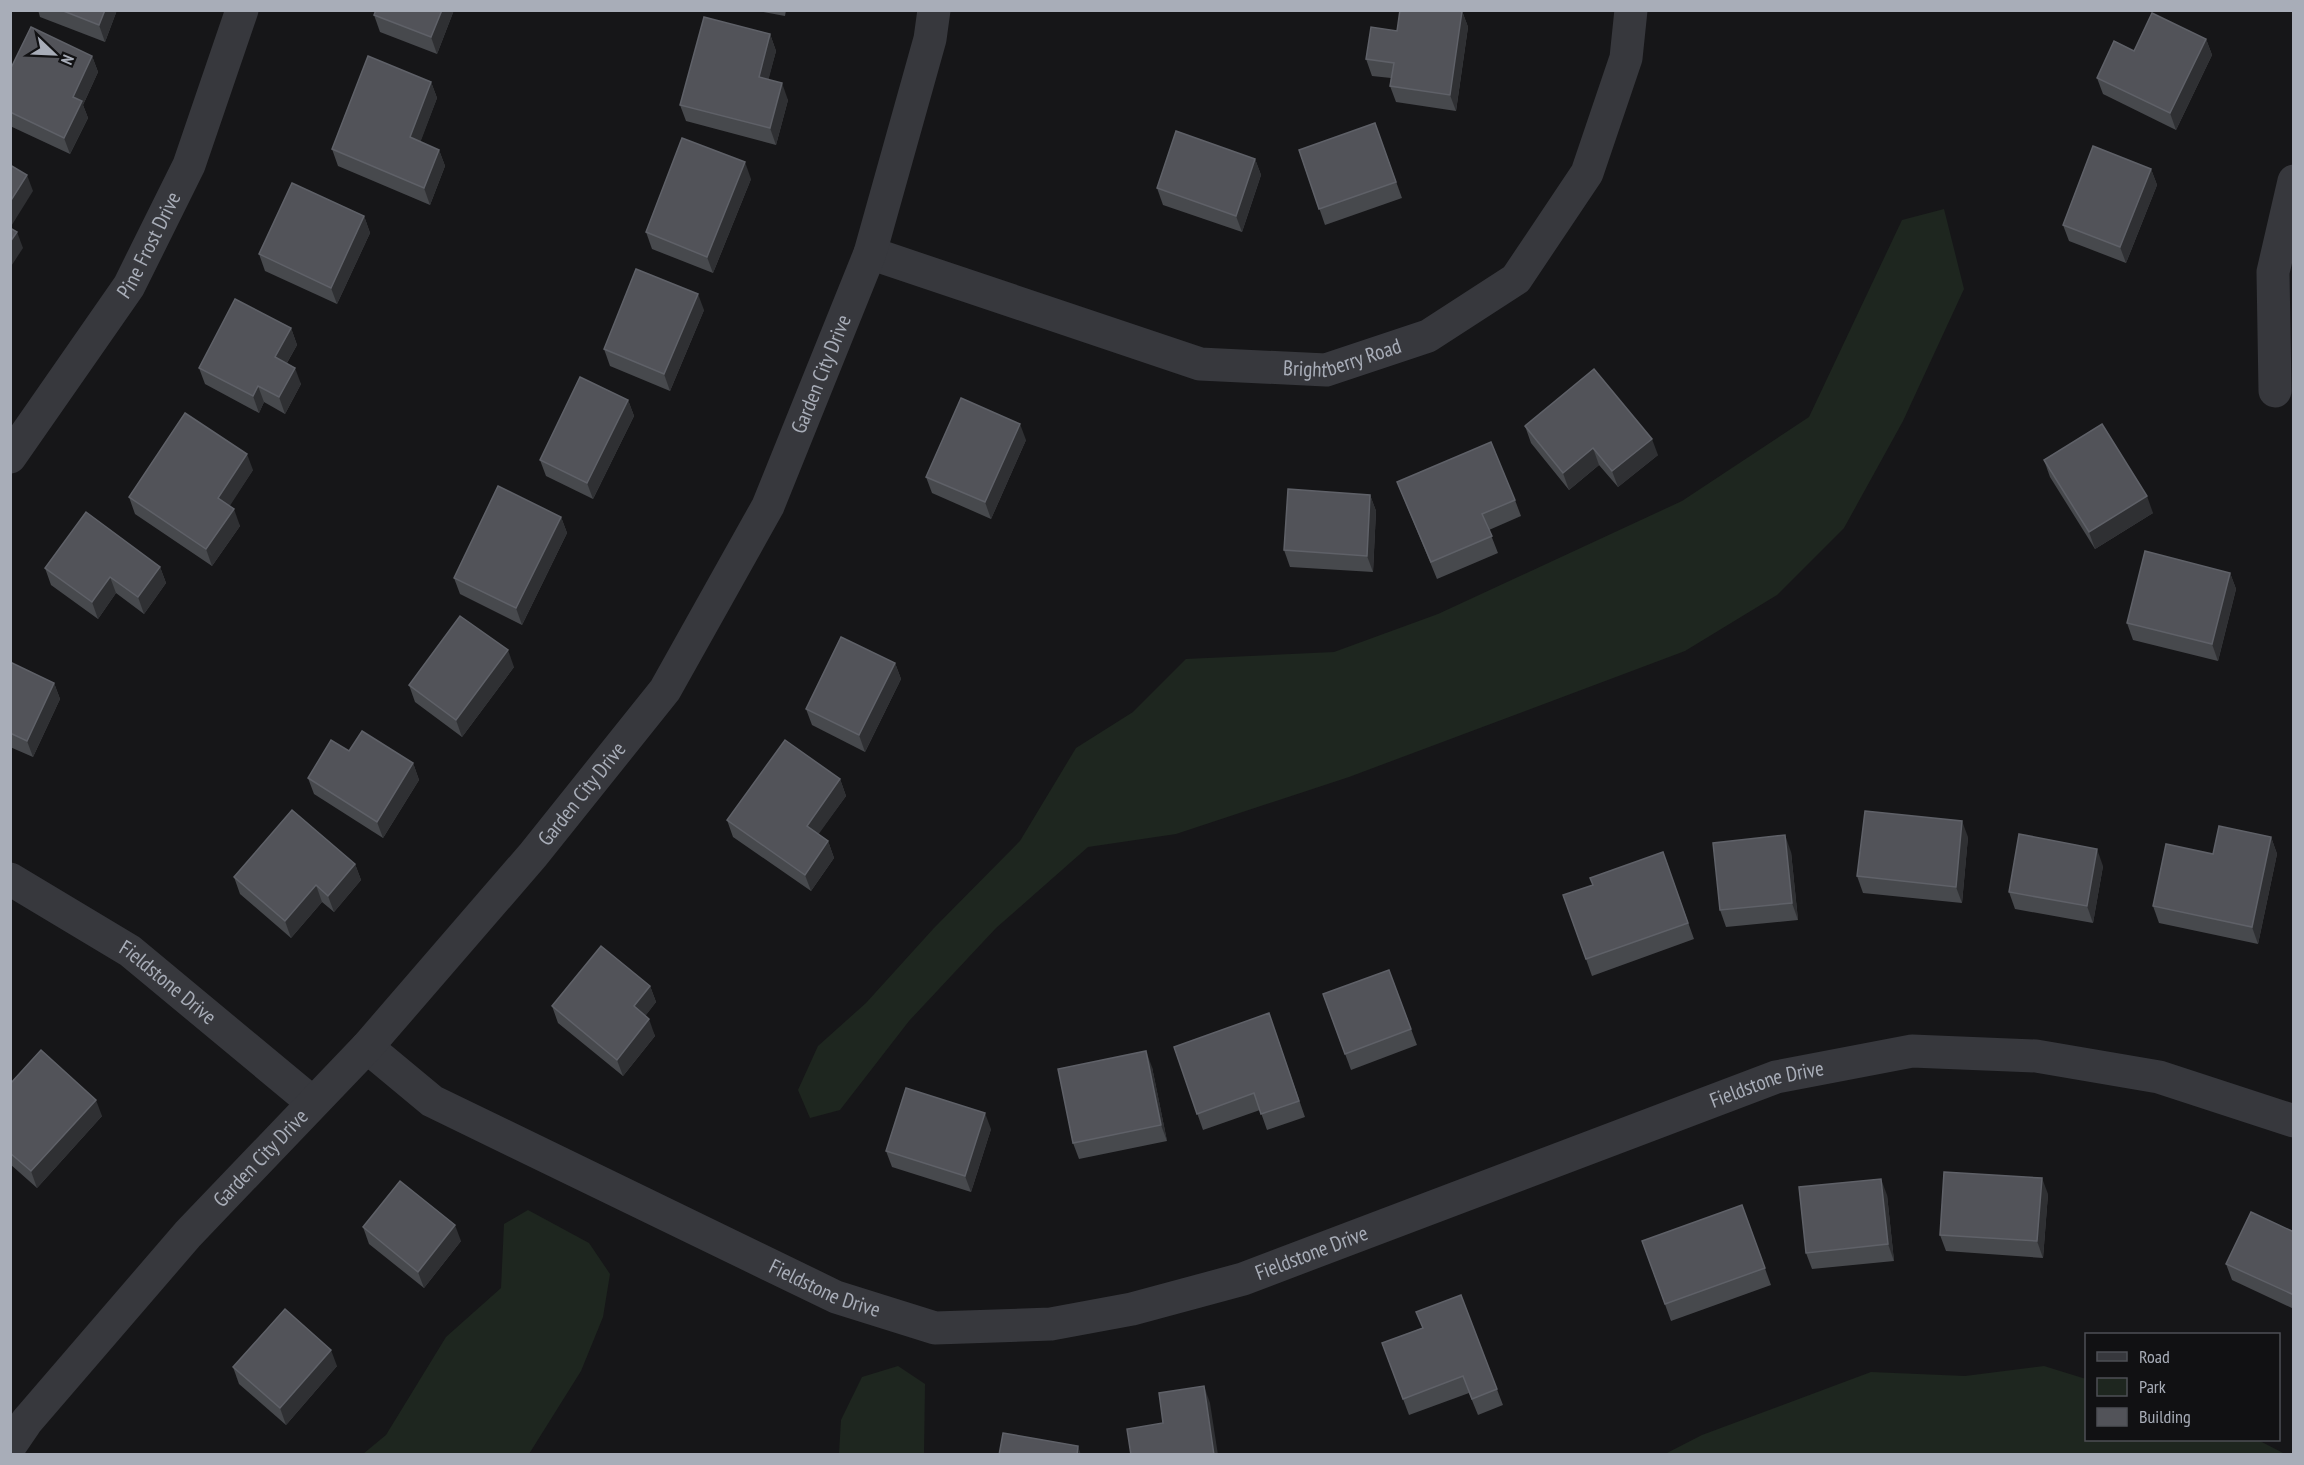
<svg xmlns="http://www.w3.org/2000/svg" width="2304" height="1465" viewBox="0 0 2304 1465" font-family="'PT Sans Narrow',sans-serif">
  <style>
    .green { fill: #1e261f }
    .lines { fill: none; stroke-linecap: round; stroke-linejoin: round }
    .minor { stroke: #37383d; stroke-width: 33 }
    .wall { fill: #47494d }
    .shaded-wall { fill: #2f3033 }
    .building { fill: #525359; stroke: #5f6168; stroke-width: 1.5 }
    .labels { text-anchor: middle; stroke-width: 4.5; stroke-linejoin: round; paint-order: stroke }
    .street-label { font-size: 21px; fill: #a8adb8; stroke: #111113 }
  </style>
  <rect width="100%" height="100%" fill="#161618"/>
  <g class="green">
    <path d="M 1944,209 L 1964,289 L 1903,421 L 1844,528 L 1777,595 L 1685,651 L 1349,777 L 1176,834 L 1088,847 L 996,928 L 909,1021 L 840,1110 L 810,1118 L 798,1090 L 818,1046 L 866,1003 L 934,928 L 1020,841 L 1076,748 L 1133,712 L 1186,659 L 1334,652 L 1438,614 L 1682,501 L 1809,417 L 1902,220 Z"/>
    <path d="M 528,1210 L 589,1243 L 610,1274 L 603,1317 L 581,1371 L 529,1454 L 363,1454 L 386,1435 L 446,1337 L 501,1288 L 504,1224 Z"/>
    <path d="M 898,1366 L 925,1384 L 924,1454 L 839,1454 L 841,1420 L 862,1377 Z"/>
    <path d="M 2044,1366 L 2086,1379 L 2086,1440 L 2258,1440 L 2285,1454 L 1665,1454 L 1702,1435 L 1871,1372 L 1965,1376 Z"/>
  </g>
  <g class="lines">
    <g class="minor">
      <path id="s1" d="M 870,253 L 1200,364 L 1326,370 L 1428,336 L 1516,279 L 1587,173 L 1626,58 L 1631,10"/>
      <path d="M 2275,391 L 2273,272 L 2294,181"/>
      <path id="s2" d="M 10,457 L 129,286 L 189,165 L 242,10"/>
      <path id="s3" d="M 10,879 L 130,951 L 313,1103"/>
      <path id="s4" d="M 367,1047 L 432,1101 L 836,1297 L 935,1328 L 1051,1324 L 1132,1309 L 1243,1279 L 1776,1077 L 1912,1051 L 2036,1056 L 2159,1077 L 2294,1121"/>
      <path id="s5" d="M 10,1446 L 27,1421 L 188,1234 L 367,1047 L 533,855 L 665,690 L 768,506 L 870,253 L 930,39 L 934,10"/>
    </g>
  </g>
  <g class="wall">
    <path d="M 38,10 L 117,10 L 105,42 L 40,17 Z"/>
    <path d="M 376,10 L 454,10 L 437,54 L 380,32 L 374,15 Z"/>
    <path d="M 752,10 L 786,10 L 785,16 Z"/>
    <path d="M 1462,11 L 1468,27 L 1456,111 L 1396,102 L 1390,86 L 1391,78 L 1372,76 L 1366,59 L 1397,31 Z"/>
    <path d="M 770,34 L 776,51 L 768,80 L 788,100 L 776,145 L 686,121 L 680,105 Z"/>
    <path d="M 2206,39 L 2212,55 L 2176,130 L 2103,94 L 2097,78 L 2134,51 Z"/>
    <path d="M 92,56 L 98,72 L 83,105 L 88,118 L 70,154 L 10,126 L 10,70 Z"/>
    <path d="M 431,82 L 437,98 L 420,142 L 439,150 L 445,166 L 430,205 L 338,166 L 332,149 Z"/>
    <path d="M 1375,123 L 1402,198 L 1325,225 L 1299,150 Z"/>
    <path d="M 1255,159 L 1261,175 L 1242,232 L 1163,205 L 1157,188 Z"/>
    <path d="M 2151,169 L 2157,185 L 2126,263 L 2069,241 L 2063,225 Z"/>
    <path d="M 751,179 L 713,273 L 652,249 L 646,232 Z"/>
    <path d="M 364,216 L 370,233 L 337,304 L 265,271 L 259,254 Z"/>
    <path d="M 704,310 L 670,391 L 610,366 L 604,349 Z"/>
    <path d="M 291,328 L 297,345 L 287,363 L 301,384 L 285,414 L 264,402 L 259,413 L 205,384 L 199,368 Z"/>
    <path d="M 628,400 L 634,416 L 593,499 L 546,476 L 540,460 Z"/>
    <path d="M 1525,426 L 1658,455 L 1618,487 L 1599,465 L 1569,490 L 1531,443 Z"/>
    <path d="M 1026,440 L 991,519 L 932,493 L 926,477 Z"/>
    <path d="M 2044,460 L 2153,513 L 2095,549 L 2050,477 Z"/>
    <path d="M 253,470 L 229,506 L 240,526 L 212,566 L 135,514 L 129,497 Z"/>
    <path d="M 1397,482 L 1515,500 L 1521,516 L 1489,530 L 1498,553 L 1437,579 Z"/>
    <path d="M 1370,495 L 1376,511 L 1373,572 L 1290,567 L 1284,550 Z"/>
    <path d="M 561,517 L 567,533 L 522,625 L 460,594 L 454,578 Z"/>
    <path d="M 160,567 L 166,583 L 144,614 L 116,593 L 98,619 L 51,585 L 45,568 Z"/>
    <path d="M 2230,573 L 2236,589 L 2218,661 L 2133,640 L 2127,623 Z"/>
    <path d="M 10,662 L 54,683 L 60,699 L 33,757 L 10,747 Z"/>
    <path d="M 895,663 L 901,679 L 865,752 L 812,725 L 806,709 Z"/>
    <path d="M 514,667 L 462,737 L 415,702 L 409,685 Z"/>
    <path d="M 349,751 L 413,763 L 419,780 L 383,838 L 314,794 L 308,778 Z"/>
    <path d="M 840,779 L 846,796 L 818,834 L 828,841 L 834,858 L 811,891 L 733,837 L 727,820 Z"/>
    <path d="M 1968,837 L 1962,903 L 1863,893 L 1857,876 Z"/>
    <path d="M 2271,837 L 2277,854 L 2258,944 L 2159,923 L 2153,906 L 2213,854 Z"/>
    <path d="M 1663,852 L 1694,939 L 1592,976 L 1563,895 L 1593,885 Z"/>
    <path d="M 1791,852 L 1798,920 L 1726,927 L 1720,910 Z"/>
    <path d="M 355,864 L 361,880 L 334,912 L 322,902 L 291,938 L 240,894 L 234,877 Z"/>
    <path d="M 2103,866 L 2093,923 L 2015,909 L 2009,892 Z"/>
    <path d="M 1389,970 L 1417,1045 L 1351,1070 L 1323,994 Z"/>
    <path d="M 650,986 L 656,1002 L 645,1016 L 655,1036 L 623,1076 L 558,1023 L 552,1006 Z"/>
    <path d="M 1269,1013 L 1305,1117 L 1267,1130 L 1260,1110 L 1203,1130 L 1174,1047 Z"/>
    <path d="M 1152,1067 L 1167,1141 L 1079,1159 L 1073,1143 Z"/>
    <path d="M 10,1084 L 102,1116 L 37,1188 L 10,1164 Z"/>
    <path d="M 991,1129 L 971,1192 L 892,1167 L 886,1151 Z"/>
    <path d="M 2048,1194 L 2043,1258 L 1946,1251 L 1940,1235 Z"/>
    <path d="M 1887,1195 L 1894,1261 L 1812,1269 L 1806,1253 Z"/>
    <path d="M 1742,1205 L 1771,1285 L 1671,1321 L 1642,1241 Z"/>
    <path d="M 363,1227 L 461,1241 L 424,1288 L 369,1244 Z"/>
    <path d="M 2294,1232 L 2294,1309 L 2232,1280 L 2226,1264 Z"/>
    <path d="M 1461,1295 L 1503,1405 L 1478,1415 L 1469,1393 L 1409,1415 L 1382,1343 L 1422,1328 Z"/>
    <path d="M 337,1366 L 286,1425 L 239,1384 L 233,1367 Z"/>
  </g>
  <g class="shaded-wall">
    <path d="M 105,10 L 117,10 L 105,42 L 99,25 Z"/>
    <path d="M 442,10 L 454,10 L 437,54 L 431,37 Z"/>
    <path d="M 1462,11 L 1468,27 L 1456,111 L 1450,95 Z"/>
    <path d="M 770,34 L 776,51 L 765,93 L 759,77 Z"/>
    <path d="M 2206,39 L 2212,55 L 2176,130 L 2170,113 Z"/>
    <path d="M 92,56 L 98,72 L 83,105 L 88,118 L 70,154 L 64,138 L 73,97 Z"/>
    <path d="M 431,82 L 437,98 L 416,154 L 410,137 Z"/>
    <path d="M 782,83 L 788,100 L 776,145 L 770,128 Z"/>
    <path d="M 439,150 L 445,166 L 430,205 L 424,188 Z"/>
    <path d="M 1255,159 L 1261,175 L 1242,232 L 1236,216 Z"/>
    <path d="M 745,162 L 751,179 L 713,273 L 707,257 Z"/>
    <path d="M 2151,169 L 2157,185 L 2126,263 L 2120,247 Z"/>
    <path d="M 27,175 L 33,191 L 10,228 L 10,202 Z"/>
    <path d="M 364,216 L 370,233 L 337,304 L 331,288 Z"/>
    <path d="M 17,232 L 23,248 L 10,268 L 10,242 Z"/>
    <path d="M 698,294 L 704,310 L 670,391 L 664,374 Z"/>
    <path d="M 291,328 L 297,345 L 281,373 L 275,357 Z"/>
    <path d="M 295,368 L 301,384 L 285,414 L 279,397 Z"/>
    <path d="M 258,386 L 264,402 L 259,413 L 253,396 Z"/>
    <path d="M 628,400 L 634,416 L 593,499 L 587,483 Z"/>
    <path d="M 1020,424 L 1026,440 L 991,519 L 985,502 Z"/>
    <path d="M 1652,439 L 1658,455 L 1618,487 L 1612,471 Z"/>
    <path d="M 1593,448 L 1599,465 L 1569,490 L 1563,473 Z"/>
    <path d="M 247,454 L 253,470 L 224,515 L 218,498 Z"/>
    <path d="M 1370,495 L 1376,511 L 1373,572 L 1367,556 Z"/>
    <path d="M 2147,496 L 2153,513 L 2095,549 L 2089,532 Z"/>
    <path d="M 234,509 L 240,526 L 212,566 L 206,549 Z"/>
    <path d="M 561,517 L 567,533 L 522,625 L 516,608 Z"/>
    <path d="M 160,567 L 166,583 L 144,614 L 138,597 Z"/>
    <path d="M 2230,573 L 2236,589 L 2218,661 L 2212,644 Z"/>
    <path d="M 110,577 L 116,593 L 98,619 L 92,602 Z"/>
    <path d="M 508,650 L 514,667 L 462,737 L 456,720 Z"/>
    <path d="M 895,663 L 901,679 L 865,752 L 859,735 Z"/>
    <path d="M 54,683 L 60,699 L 33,757 L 27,741 Z"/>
    <path d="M 413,763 L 419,780 L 383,838 L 377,822 Z"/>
    <path d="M 840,779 L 846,796 L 813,842 L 807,826 Z"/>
    <path d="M 1962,821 L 1968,837 L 1962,903 L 1956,887 Z"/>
    <path d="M 1785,835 L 1791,852 L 1798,920 L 1792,903 Z"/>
    <path d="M 2271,837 L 2277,854 L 2258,944 L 2252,927 Z"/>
    <path d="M 828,841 L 834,858 L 811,891 L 805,875 Z"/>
    <path d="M 2097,849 L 2103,866 L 2093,923 L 2087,906 Z"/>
    <path d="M 355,864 L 361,880 L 334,912 L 328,896 Z"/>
    <path d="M 316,885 L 322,902 L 291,938 L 285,921 Z"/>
    <path d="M 650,986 L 656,1002 L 640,1023 L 634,1006 Z"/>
    <path d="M 649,1019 L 655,1036 L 623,1076 L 617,1060 Z"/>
    <path d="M 1146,1051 L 1152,1067 L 1167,1141 L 1161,1125 Z"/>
    <path d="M 96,1100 L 102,1116 L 37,1188 L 31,1171 Z"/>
    <path d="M 985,1113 L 991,1129 L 971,1192 L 965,1176 Z"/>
    <path d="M 2042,1178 L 2048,1194 L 2043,1258 L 2037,1241 Z"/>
    <path d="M 1881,1179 L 1887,1195 L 1894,1261 L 1888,1244 Z"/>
    <path d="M 455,1225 L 461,1241 L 424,1288 L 418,1272 Z"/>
    <path d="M 331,1350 L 337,1366 L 286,1425 L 280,1408 Z"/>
    <path d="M 1204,1386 L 1210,1403 L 1218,1455 L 1214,1455 Z"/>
    <path d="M 1078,1446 L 1081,1455 L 1077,1455 Z"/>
  </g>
  <g class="building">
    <path d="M 61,10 L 105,10 L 99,25 Z"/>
    <path d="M 376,10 L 442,10 L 431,37 L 374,15 Z"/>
    <path d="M 1400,10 L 1462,11 L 1450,95 L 1390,86 L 1394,63 L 1366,59 L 1371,27 L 1397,31 Z"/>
    <path d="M 2152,13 L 2206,39 L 2170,113 L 2097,78 L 2114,41 L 2134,51 Z"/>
    <path d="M 704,17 L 770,34 L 759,77 L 782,83 L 770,128 L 680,105 Z"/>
    <path d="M 31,27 L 92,56 L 73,97 L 82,101 L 64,138 L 10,112 L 10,70 Z"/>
    <path d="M 368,56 L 431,82 L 410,137 L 439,150 L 424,188 L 332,149 Z"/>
    <path d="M 1375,123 L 1396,182 L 1319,209 L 1299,150 Z"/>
    <path d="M 1176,131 L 1255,159 L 1236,216 L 1157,188 Z"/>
    <path d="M 682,138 L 745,162 L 707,257 L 646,232 Z"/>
    <path d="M 2093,146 L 2151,169 L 2120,247 L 2063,225 Z"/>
    <path d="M 10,165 L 27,175 L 10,202 Z"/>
    <path d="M 292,183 L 364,216 L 331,288 L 259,254 Z"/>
    <path d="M 10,228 L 17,232 L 10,242 Z"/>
    <path d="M 636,269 L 698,294 L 664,374 L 604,349 Z"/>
    <path d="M 235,299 L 291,328 L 275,357 L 295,368 L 279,397 L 258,386 L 253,396 L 199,368 Z"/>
    <path d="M 1594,369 L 1652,439 L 1612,471 L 1593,448 L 1563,473 L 1525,426 Z"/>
    <path d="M 580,377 L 628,400 L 587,483 L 540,460 Z"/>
    <path d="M 961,398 L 1020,424 L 985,502 L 926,477 Z"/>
    <path d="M 185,413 L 247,454 L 218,498 L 234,509 L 206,549 L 129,497 Z"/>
    <path d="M 2102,424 L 2147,496 L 2089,532 L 2044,460 Z"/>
    <path d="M 1491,442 L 1515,500 L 1482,514 L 1492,536 L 1431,562 L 1397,482 Z"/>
    <path d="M 498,486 L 561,517 L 516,608 L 454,578 Z"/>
    <path d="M 1288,489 L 1370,495 L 1367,556 L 1284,550 Z"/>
    <path d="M 86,512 L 160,567 L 138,597 L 110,577 L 92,602 L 45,568 Z"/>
    <path d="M 2145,551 L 2230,573 L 2212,644 L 2127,623 Z"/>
    <path d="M 460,616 L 508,650 L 456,720 L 409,685 Z"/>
    <path d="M 841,637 L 895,663 L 859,735 L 806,709 Z"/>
    <path d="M 10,662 L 54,683 L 27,741 L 10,733 Z"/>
    <path d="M 362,731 L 413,763 L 377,822 L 308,778 L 331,740 L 349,751 Z"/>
    <path d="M 785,740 L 840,779 L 807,826 L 828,841 L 805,875 L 727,820 Z"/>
    <path d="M 292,810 L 355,864 L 328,896 L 316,885 L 285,921 L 234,877 Z"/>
    <path d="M 1865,811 L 1962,821 L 1956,887 L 1857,876 Z"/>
    <path d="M 2219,826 L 2271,837 L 2252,927 L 2153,906 L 2166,844 L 2213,854 Z"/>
    <path d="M 2019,834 L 2097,849 L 2087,906 L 2009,892 Z"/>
    <path d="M 1785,835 L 1792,903 L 1720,910 L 1713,843 Z"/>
    <path d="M 1663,852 L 1688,923 L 1586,959 L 1563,895 L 1593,885 L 1590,878 Z"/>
    <path d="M 601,946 L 650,986 L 634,1006 L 649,1019 L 617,1060 L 552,1006 Z"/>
    <path d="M 1389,970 L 1411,1029 L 1345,1054 L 1323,994 Z"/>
    <path d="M 1269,1013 L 1299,1101 L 1261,1114 L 1254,1093 L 1197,1114 L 1174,1047 Z"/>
    <path d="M 41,1050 L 96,1100 L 31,1171 L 10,1153 L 10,1084 Z"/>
    <path d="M 1146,1051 L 1161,1125 L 1073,1143 L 1058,1069 Z"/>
    <path d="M 906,1088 L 985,1113 L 965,1176 L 886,1151 Z"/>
    <path d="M 1944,1172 L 2042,1178 L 2037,1241 L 1940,1235 Z"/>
    <path d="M 1881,1179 L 1888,1244 L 1806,1253 L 1799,1187 Z"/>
    <path d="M 400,1181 L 455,1225 L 418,1272 L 363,1227 Z"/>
    <path d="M 1742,1205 L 1765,1268 L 1665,1304 L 1642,1241 Z"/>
    <path d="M 2251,1212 L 2294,1232 L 2294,1295 L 2226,1264 Z"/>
    <path d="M 1461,1295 L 1497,1389 L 1472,1399 L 1463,1376 L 1403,1399 L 1382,1343 L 1423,1328 L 1416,1312 Z"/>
    <path d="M 285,1309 L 331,1350 L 280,1408 L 233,1367 Z"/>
    <path d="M 1204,1386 L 1214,1455 L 1131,1455 L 1127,1429 L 1163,1423 L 1159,1393 Z"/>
    <path d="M 1003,1433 L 1078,1446 L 1077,1455 L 999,1455 Z"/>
  </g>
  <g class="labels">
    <g class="street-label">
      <text dy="7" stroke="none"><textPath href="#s2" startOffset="254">Pine Frost Drive</textPath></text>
      <text dy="7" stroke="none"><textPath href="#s1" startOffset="492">Brightberry Road</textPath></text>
      <text dy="7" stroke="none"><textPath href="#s5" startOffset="1354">Garden City Drive</textPath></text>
      <text dy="7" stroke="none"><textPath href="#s5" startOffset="868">Garden City Drive</textPath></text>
      <text dy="7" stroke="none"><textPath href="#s3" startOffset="189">Fieldstone Drive</textPath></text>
      <text dy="7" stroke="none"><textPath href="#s4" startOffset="1510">Fieldstone Drive</textPath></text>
      <text dy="7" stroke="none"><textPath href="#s5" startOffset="382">Garden City Drive</textPath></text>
      <text dy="7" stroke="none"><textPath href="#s4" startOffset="1024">Fieldstone Drive</textPath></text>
      <text dy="7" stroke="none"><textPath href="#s4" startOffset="520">Fieldstone Drive</textPath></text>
    </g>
  </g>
  <rect width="2304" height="1465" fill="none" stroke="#a8adb8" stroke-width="24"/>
  <rect x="2085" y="1333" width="195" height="108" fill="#111113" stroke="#4d4f55" stroke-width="1.5"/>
  <rect x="2097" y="1352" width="30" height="9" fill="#37383d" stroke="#4d4f55" stroke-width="1.5"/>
  <text x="2139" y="1363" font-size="18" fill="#a8adb8">Road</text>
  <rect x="2097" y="1378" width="30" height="18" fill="#1e261f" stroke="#4d4f55" stroke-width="1.5"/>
  <text x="2139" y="1393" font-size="18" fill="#a8adb8">Park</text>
  <rect x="2097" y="1408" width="30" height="18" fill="#525359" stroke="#4d4f55" stroke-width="1.5"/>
  <text x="2139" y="1423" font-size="18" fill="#a8adb8">Building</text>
  <g transform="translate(54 54) rotate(113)" stroke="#111113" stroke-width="4.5" paint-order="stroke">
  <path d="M0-4.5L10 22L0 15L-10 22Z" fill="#a8adb8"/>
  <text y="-9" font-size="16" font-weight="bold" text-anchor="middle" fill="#a8adb8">N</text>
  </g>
</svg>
